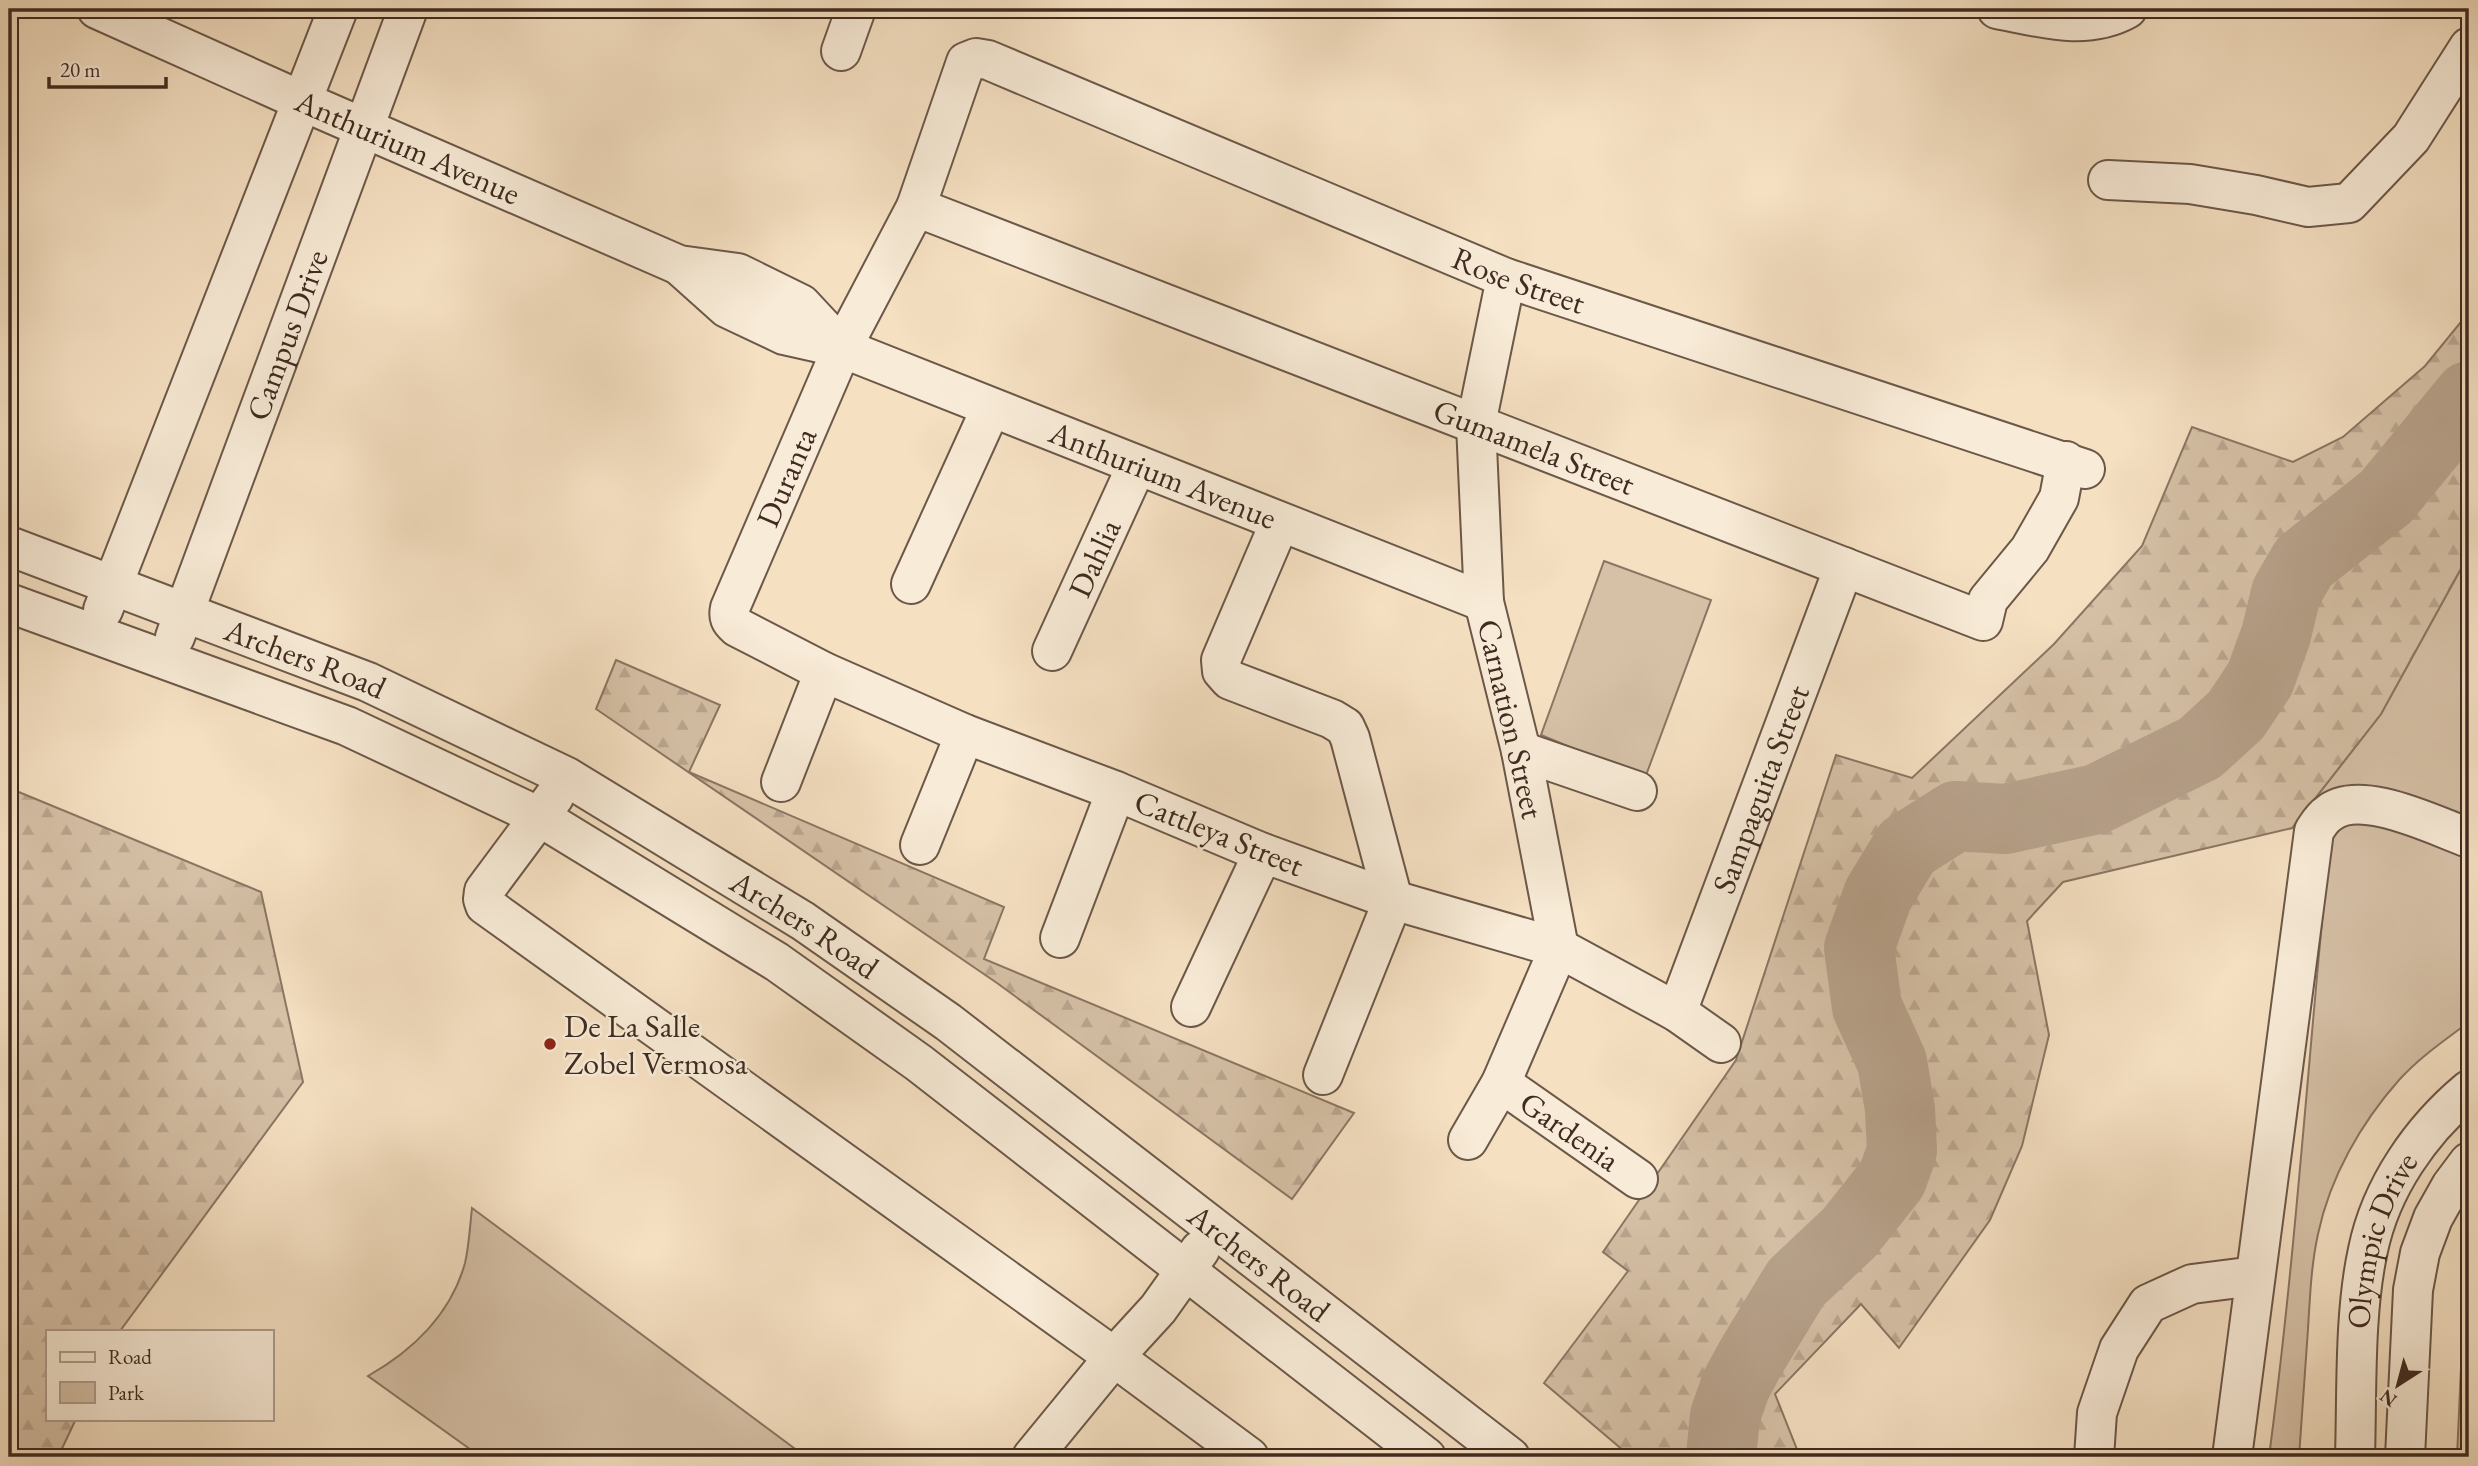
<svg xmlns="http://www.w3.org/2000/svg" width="2478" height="1466" viewBox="0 0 2478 1466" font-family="'EB Garamond',serif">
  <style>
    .green { fill: #d6c1a7; stroke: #8a7664; stroke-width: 2 }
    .forest { fill: url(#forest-firs); stroke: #8a7664; stroke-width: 2 }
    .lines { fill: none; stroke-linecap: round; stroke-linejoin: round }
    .river { stroke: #b7a28b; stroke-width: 70 }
    .minor-casing { stroke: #6c5849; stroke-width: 42 }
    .minor { stroke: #f8ebd7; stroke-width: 38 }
    .poi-dot { fill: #8f2418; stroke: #f8ebd7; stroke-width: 2.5 }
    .labels { text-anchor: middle; stroke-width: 5; stroke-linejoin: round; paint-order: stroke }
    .street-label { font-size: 32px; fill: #3f2b21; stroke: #f8ebd7 }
    .poi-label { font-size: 32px; fill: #3f2b21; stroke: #f8ebd7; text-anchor: start }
  </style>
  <defs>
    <pattern id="forest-firs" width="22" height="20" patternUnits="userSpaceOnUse" patternTransform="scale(1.75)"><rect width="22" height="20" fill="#d6c1a7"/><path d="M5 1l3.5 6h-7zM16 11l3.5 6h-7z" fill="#b9a68f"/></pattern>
  </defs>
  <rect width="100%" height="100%" fill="#f5e0c2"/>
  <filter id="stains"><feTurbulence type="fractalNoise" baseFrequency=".00286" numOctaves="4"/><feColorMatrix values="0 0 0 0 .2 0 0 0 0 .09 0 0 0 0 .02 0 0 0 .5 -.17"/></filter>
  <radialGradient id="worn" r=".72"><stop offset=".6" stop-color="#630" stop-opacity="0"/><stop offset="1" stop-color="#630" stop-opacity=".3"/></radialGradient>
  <g class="green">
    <path d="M 2469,554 L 2469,1022 C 2445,1040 2420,1057 2399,1080 C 2361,1123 2330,1177 2318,1234 C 2311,1266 2310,1297 2308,1329 C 2305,1372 2302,1415 2299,1457 L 2269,1457 C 2297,1245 2310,1031 2332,818 L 2292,828 L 2381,714 Z"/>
    <path d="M 1604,561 L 1711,600 L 1645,778 L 1541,735 Z"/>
    <path d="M 472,1208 L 806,1457 L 481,1457 L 368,1376 C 412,1351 451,1314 465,1263 C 469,1246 470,1226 472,1208 Z"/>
    <path d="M 2469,1270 L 2469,1457 L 2457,1457 L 2464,1300 Z"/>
  </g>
  <g class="forest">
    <path d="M 2469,312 L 2469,554 L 2381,714 L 2292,828 L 2063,882 L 2027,921 L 2049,1035 L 2022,1146 L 1990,1220 L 1899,1348 L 1861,1304 L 1775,1394 L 1800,1457 L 1631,1457 L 1544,1383 L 1628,1271 L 1603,1252 L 1736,1060 L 1836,755 L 1912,778 L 2054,644 L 2142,546 L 2192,427 L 2293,462 L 2343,437 L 2425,366 Z"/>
    <path d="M 616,660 L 720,705 L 689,772 L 1004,907 L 984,959 L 1354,1113 L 1292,1199 L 997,983 L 596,709 Z"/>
    <path d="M 9,788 L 261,892 L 303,1082 L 120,1331 L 47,1331 L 47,1419 L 76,1419 L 58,1457 L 9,1457 Z"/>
  </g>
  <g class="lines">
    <path class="river" d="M 1721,1457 L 1725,1416 L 1736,1385 L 1750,1359 L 1796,1283 L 1849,1233 L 1892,1179 L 1902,1151 L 1900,1109 L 1892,1062 L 1867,1007 L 1859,948 L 1878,895 L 1907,847 L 1956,816 L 2005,819 L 2097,799 L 2200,748 L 2236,715 L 2260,679 L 2276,635 L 2286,593 L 2304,562 L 2386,497 L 2469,396"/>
    <defs>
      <g id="minor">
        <path id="s1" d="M 97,9 L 302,101 L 679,265 L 738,273 L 801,304 L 842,348"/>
        <path d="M 1997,9 C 2040,17 2086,32 2127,9"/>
        <path d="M 841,51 L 856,9"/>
        <path d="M 2108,180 L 2190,184 L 2256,195 L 2308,207 L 2349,203 L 2411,138 L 2469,47"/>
        <path id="s2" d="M 916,207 L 1983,621 L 1988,600 L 2030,549 L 2059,498 L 2066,461"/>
        <path id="s3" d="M 679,265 L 727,308 L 784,335 L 842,348 L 1484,602"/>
        <path d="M 1280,522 L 1221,660 L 1222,671 L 1230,680 L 1332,719 L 1345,727 L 1350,738 L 1393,900 L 1323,1075"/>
        <path id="s4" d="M 9,546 L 368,682 L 567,777 L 803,921 L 948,1022 L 1510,1457"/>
        <path d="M 911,584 L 991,408"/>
        <path d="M 9,603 L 347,726 L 540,817 L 777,962 L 919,1063 L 1426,1457"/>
        <path d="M 103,610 L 338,9"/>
        <path id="s5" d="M 175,637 L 408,9"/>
        <path id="s6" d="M 1052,651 L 1137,465"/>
        <path d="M 1521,751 L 1637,791"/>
        <path d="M 781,782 L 824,672"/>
        <path d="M 554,797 L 484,891 L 483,899 L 485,905 L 1114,1357 L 1249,1457"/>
        <path d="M 920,845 L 965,734"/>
        <path d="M 1060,938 L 1116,791"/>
        <path d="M 1191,1007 L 1263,853"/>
        <path id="s7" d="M 1677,1012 L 1844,567"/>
        <path id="s8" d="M 1721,1043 L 1677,1012 L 1559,948 L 1393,900 L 1263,853 L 1116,791 L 965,734 L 824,672 L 737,627 C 730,621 728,617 730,608 L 842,348 L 916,207 L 966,62 L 976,58 L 988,60 L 1506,278 L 2085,469"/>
        <path id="s9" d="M 1501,1083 L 1638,1179"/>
        <path d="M 1468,1140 L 1501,1083 L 1559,948 L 1521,751 L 1484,602 L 1476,424 L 1506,278"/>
        <path d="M 1032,1457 L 1114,1357 L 1158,1309 L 1200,1250"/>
        <path d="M 2094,1457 L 2097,1413 L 2119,1349 L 2148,1304 L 2192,1284 L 2255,1276"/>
        <path d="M 2232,1457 L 2314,831 C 2318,825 2322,818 2328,814 C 2359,787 2435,826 2469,838"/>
        <path id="s10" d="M 2355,1457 C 2357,1392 2354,1313 2368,1250 C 2381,1187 2421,1130 2469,1090"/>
        <path d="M 2405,1457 L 2413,1290 L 2420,1253 L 2433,1218 L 2451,1186 L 2469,1162"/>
      </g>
    </defs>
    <use href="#minor" class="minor-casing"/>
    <use href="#minor" class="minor"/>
  </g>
  <circle class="poi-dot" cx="550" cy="1044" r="7"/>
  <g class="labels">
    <g class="street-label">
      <text dy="11" stroke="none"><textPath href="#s1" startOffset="340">Anthurium Avenue</textPath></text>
      <text dy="11" stroke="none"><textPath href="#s8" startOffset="2287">Rose Street</textPath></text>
      <text dy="11" stroke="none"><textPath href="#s5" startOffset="322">Campus Drive</textPath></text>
      <text dy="11" stroke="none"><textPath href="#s2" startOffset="663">Gumamela Street</textPath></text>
      <text dy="11" stroke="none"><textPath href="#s3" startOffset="532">Anthurium Avenue</textPath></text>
      <text dy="11" stroke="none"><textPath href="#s8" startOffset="1236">Duranta</textPath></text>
      <text dy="11" stroke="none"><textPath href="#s6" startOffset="102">Dahlia</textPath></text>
      <text dy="11" stroke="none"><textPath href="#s4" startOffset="317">Archers Road</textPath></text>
      <text transform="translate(1511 719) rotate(77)" y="11">Carnation Street</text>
      <text dy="11" stroke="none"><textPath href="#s7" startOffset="238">Sampaguita Street</textPath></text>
      <text transform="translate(1219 833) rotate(22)" y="11">Cattleya Street</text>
      <text dy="11" stroke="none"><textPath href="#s4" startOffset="884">Archers Road</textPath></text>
      <text dy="11" stroke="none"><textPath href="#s9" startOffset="84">Gardenia</textPath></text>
      <text dy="11" stroke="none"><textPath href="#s10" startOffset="220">Olympic Drive</textPath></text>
      <text dy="11" stroke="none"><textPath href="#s4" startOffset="1451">Archers Road</textPath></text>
    </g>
    <g class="poi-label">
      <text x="564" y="1037">De La Salle<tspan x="564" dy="37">Zobel Vermosa</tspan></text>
    </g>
  </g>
  <rect width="2478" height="1466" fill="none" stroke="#f5e0c2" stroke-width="35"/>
  <rect x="10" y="10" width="2457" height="1445" fill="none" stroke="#3f2b21" stroke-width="3.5"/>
  <rect x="18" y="18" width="2443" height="1431" fill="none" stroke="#3f2b21" stroke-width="2"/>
  <rect x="46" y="1330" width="228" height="91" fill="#f8ebd7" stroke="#ae9e8e" stroke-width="2"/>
  <rect x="60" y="1352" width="35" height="10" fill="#f8ebd7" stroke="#ae9e8e" stroke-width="2"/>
  <text x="108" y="1364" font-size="21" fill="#3f2b21">Road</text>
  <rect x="60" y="1382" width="35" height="21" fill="#d6c1a7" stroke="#ae9e8e" stroke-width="2"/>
  <text x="108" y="1400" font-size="21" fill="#3f2b21">Park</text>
  <g transform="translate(2398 1385) rotate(216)" stroke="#f8ebd7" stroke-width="5" paint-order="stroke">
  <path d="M0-5L12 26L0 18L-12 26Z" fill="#3f2b21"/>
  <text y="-10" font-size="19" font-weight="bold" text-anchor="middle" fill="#3f2b21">N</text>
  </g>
  <path d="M49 77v10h117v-10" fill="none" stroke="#3f2b21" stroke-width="3.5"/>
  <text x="60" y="77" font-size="21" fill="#3f2b21" stroke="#f8ebd7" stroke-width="5" paint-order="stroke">20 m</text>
  <rect width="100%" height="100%" filter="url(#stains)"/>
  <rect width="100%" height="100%" fill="url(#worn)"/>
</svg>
